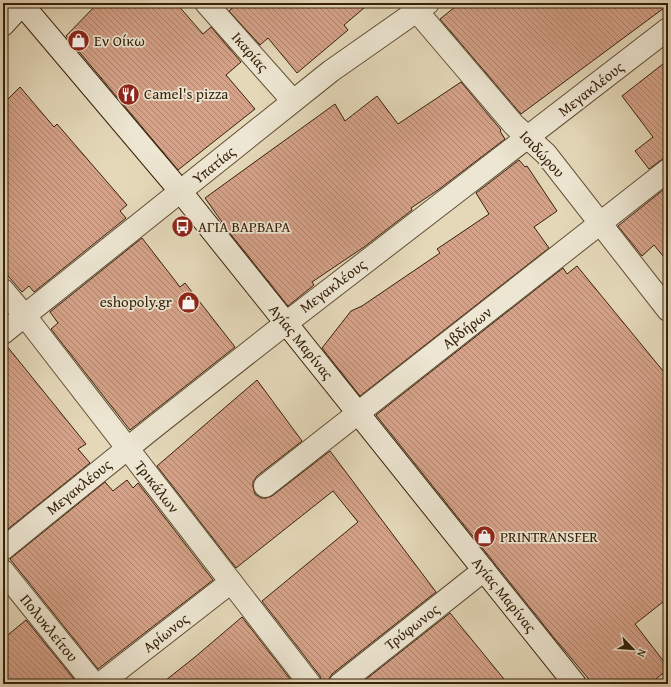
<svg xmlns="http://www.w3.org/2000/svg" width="671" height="687" viewBox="0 0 671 687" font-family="'Gentium Book Plus',serif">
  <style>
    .building { fill: url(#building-back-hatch); stroke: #37210a }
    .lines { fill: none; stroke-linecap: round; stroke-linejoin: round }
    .street-casing { stroke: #624f36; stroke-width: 24 }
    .secondary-casing { stroke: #37210a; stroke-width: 24 }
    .street { stroke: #ede6d2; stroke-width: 22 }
    .secondary { stroke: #ede6d2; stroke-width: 22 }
    .labels { text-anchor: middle; stroke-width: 3.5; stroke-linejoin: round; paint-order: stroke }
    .poi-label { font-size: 15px; fill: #37210a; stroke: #ede6d2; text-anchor: start }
    .street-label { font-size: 15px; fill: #37210a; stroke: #ede6d2 }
  </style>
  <defs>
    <pattern id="building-back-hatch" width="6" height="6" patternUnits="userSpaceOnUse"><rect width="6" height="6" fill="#d5a289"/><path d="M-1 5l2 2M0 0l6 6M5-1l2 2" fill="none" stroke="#ae846e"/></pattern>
  </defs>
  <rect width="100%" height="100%" fill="#e4d8b9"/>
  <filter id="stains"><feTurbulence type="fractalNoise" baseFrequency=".005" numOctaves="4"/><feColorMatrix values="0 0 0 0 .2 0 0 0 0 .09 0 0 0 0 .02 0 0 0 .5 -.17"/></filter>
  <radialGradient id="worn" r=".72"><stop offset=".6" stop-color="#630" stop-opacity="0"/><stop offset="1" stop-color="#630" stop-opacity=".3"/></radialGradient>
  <g class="building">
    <path d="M 98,3 L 176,3 L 203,34 L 211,27 L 241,62 L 226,75 L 255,109 L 178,170 L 66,36 Z"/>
    <path d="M 238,3 L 370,3 L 344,25 L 348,30 L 297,73 L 268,38 L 260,45 L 229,11 Z"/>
    <path d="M 460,3 L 668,3 L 668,5 L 521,114 L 440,19 Z"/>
    <path d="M 668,60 L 668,158 L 661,160 L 649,169 L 635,151 L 653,137 L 622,96 Z"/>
    <path d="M 461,82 L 501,130 L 500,131 L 505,139 L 438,190 L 411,208 L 412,210 L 364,247 L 312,282 L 314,285 L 288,306 L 229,232 L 205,198 L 335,104 L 345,121 L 377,96 L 398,124 Z"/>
    <path d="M 20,87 L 54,127 L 57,124 L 127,205 L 120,211 L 126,218 L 34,292 L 29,286 L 22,292 L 3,270 L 3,104 Z"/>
    <path d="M 519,160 L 525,167 L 527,166 L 557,211 L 534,227 L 549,248 L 360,396 L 322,348 L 351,311 L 362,306 L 440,253 L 437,249 L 489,214 L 476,193 Z"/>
    <path d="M 668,186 L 668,262 L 654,245 L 642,256 L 618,226 Z"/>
    <path d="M 142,238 L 180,287 L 185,283 L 235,347 L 130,430 L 51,329 L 58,323 L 50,312 Z"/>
    <path d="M 577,266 L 668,377 L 668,598 L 635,624 L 668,667 L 668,669 L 650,684 L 593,684 L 555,639 L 376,415 L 563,268 L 567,274 Z"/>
    <path d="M 3,345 L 6,345 L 86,444 L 78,449 L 90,463 L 3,533 Z"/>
    <path d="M 257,380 L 302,441 L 257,476 L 253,482 L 253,487 L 255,494 L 261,498 L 266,498 L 272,496 L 330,451 L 436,592 L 332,674 L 329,679 L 328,684 L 322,684 L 320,676 L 262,601 L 358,522 L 333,491 L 236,568 L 157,466 Z"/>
    <path d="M 127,480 L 133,488 L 138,483 L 213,580 L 98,669 L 10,559 L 105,482 L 113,491 Z"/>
    <path d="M 450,613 L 508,684 L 360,684 Z"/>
    <path d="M 242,617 L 294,684 L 161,684 L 195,657 Z"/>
    <path d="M 26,620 L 78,684 L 3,684 L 3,639 Z"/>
  </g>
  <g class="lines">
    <defs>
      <g id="street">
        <path d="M 206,3 L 293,101"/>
        <path d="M 410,3 L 514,125 L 546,154 L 668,310"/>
        <path d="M 3,290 L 25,316 L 310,684"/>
        <path d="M 3,333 L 331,71 L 428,3"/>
        <path d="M 265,486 L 668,170"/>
        <path d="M 3,549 C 96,473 190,398 285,324 C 412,225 541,128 668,29"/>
        <path d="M 3,571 L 94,684"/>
        <path d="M 100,684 L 231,582"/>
        <path d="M 340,684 L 484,570"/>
      </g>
      <g id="secondary">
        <path d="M 21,3 L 181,192 L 575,684"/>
        <path d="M 3,25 L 23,3"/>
      </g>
    </defs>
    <use href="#street" class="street-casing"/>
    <use href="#secondary" class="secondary-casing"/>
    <use href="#street" class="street"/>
    <use href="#secondary" class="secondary"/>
  </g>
  <defs>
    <symbol id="shop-disc" viewBox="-11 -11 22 22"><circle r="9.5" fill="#8f2418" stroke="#ede6d2"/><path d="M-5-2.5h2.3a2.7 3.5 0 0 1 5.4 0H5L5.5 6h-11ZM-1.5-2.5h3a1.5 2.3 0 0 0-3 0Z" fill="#fff"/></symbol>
    <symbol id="restaurant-disc" viewBox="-11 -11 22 22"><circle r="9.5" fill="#8f2418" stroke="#ede6d2"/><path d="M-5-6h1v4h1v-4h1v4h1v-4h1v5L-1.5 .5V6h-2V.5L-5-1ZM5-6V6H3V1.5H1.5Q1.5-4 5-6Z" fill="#fff"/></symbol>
    <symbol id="bus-disc" viewBox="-11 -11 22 22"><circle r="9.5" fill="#8f2418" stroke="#ede6d2"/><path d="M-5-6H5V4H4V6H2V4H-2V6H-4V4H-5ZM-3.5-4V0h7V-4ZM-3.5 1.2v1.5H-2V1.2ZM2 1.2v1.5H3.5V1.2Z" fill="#fff"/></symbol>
  </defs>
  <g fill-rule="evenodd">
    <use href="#shop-disc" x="66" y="28" width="25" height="25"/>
    <use href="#restaurant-disc" x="116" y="82" width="25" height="25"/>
    <use href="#bus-disc" x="170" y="214" width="25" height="25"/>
    <use href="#shop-disc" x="176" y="290" width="25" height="25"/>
    <use href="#shop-disc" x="472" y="524" width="25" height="25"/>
  </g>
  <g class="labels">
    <g class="poi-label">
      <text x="94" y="46">Εν Οίκω</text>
      <text x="144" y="99">Camel's pizza</text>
      <text x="198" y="232">ΑΓΙΑ ΒΑΡΒΑΡΑ</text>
      <text x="172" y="307" text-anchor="end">eshopoly.gr</text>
      <text x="500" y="542">PRINTRANSFER</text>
    </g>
    <g class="street-label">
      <text transform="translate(250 52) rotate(49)" y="5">Ικαρίας</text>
      <text transform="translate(591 89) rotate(-38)" y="5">Μεγακλέους</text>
      <text transform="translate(542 154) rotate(47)" y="5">Ισιδώρου</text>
      <text transform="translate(214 165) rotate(-39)" y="5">Υπατίας</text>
      <text transform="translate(333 286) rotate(-37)" y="5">Μεγακλέους</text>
      <text transform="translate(467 328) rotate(-38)" y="5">Αβδήρων</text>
      <text transform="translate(301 342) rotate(51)" y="5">Αγίας Μαρίνας</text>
      <text transform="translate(79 487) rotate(-39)" y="5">Μεγακλέους</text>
      <text transform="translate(157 487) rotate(52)" y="5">Τρικάλων</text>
      <text transform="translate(504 595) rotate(51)" y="5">Αγίας Μαρίνας</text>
      <text transform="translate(412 627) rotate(-38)" y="5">Τρύφωνος</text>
      <text transform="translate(49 628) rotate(51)" y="5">Πολυκλείτου</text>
      <text transform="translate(166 633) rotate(-38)" y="5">Αρίωνος</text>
    </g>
  </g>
  <rect width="671" height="687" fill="none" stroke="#e4d8b9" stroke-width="16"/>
  <rect x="4" y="4" width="663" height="679" fill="none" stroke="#37210a" stroke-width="2"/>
  <rect x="8" y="8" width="655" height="671" fill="none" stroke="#37210a"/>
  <g transform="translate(633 649) rotate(115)" stroke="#ede6d2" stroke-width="3" paint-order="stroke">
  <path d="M0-3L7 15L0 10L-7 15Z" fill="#37210a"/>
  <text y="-6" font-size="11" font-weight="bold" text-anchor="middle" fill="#37210a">N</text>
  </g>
  <rect width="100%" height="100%" filter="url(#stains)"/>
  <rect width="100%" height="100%" fill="url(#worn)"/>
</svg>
